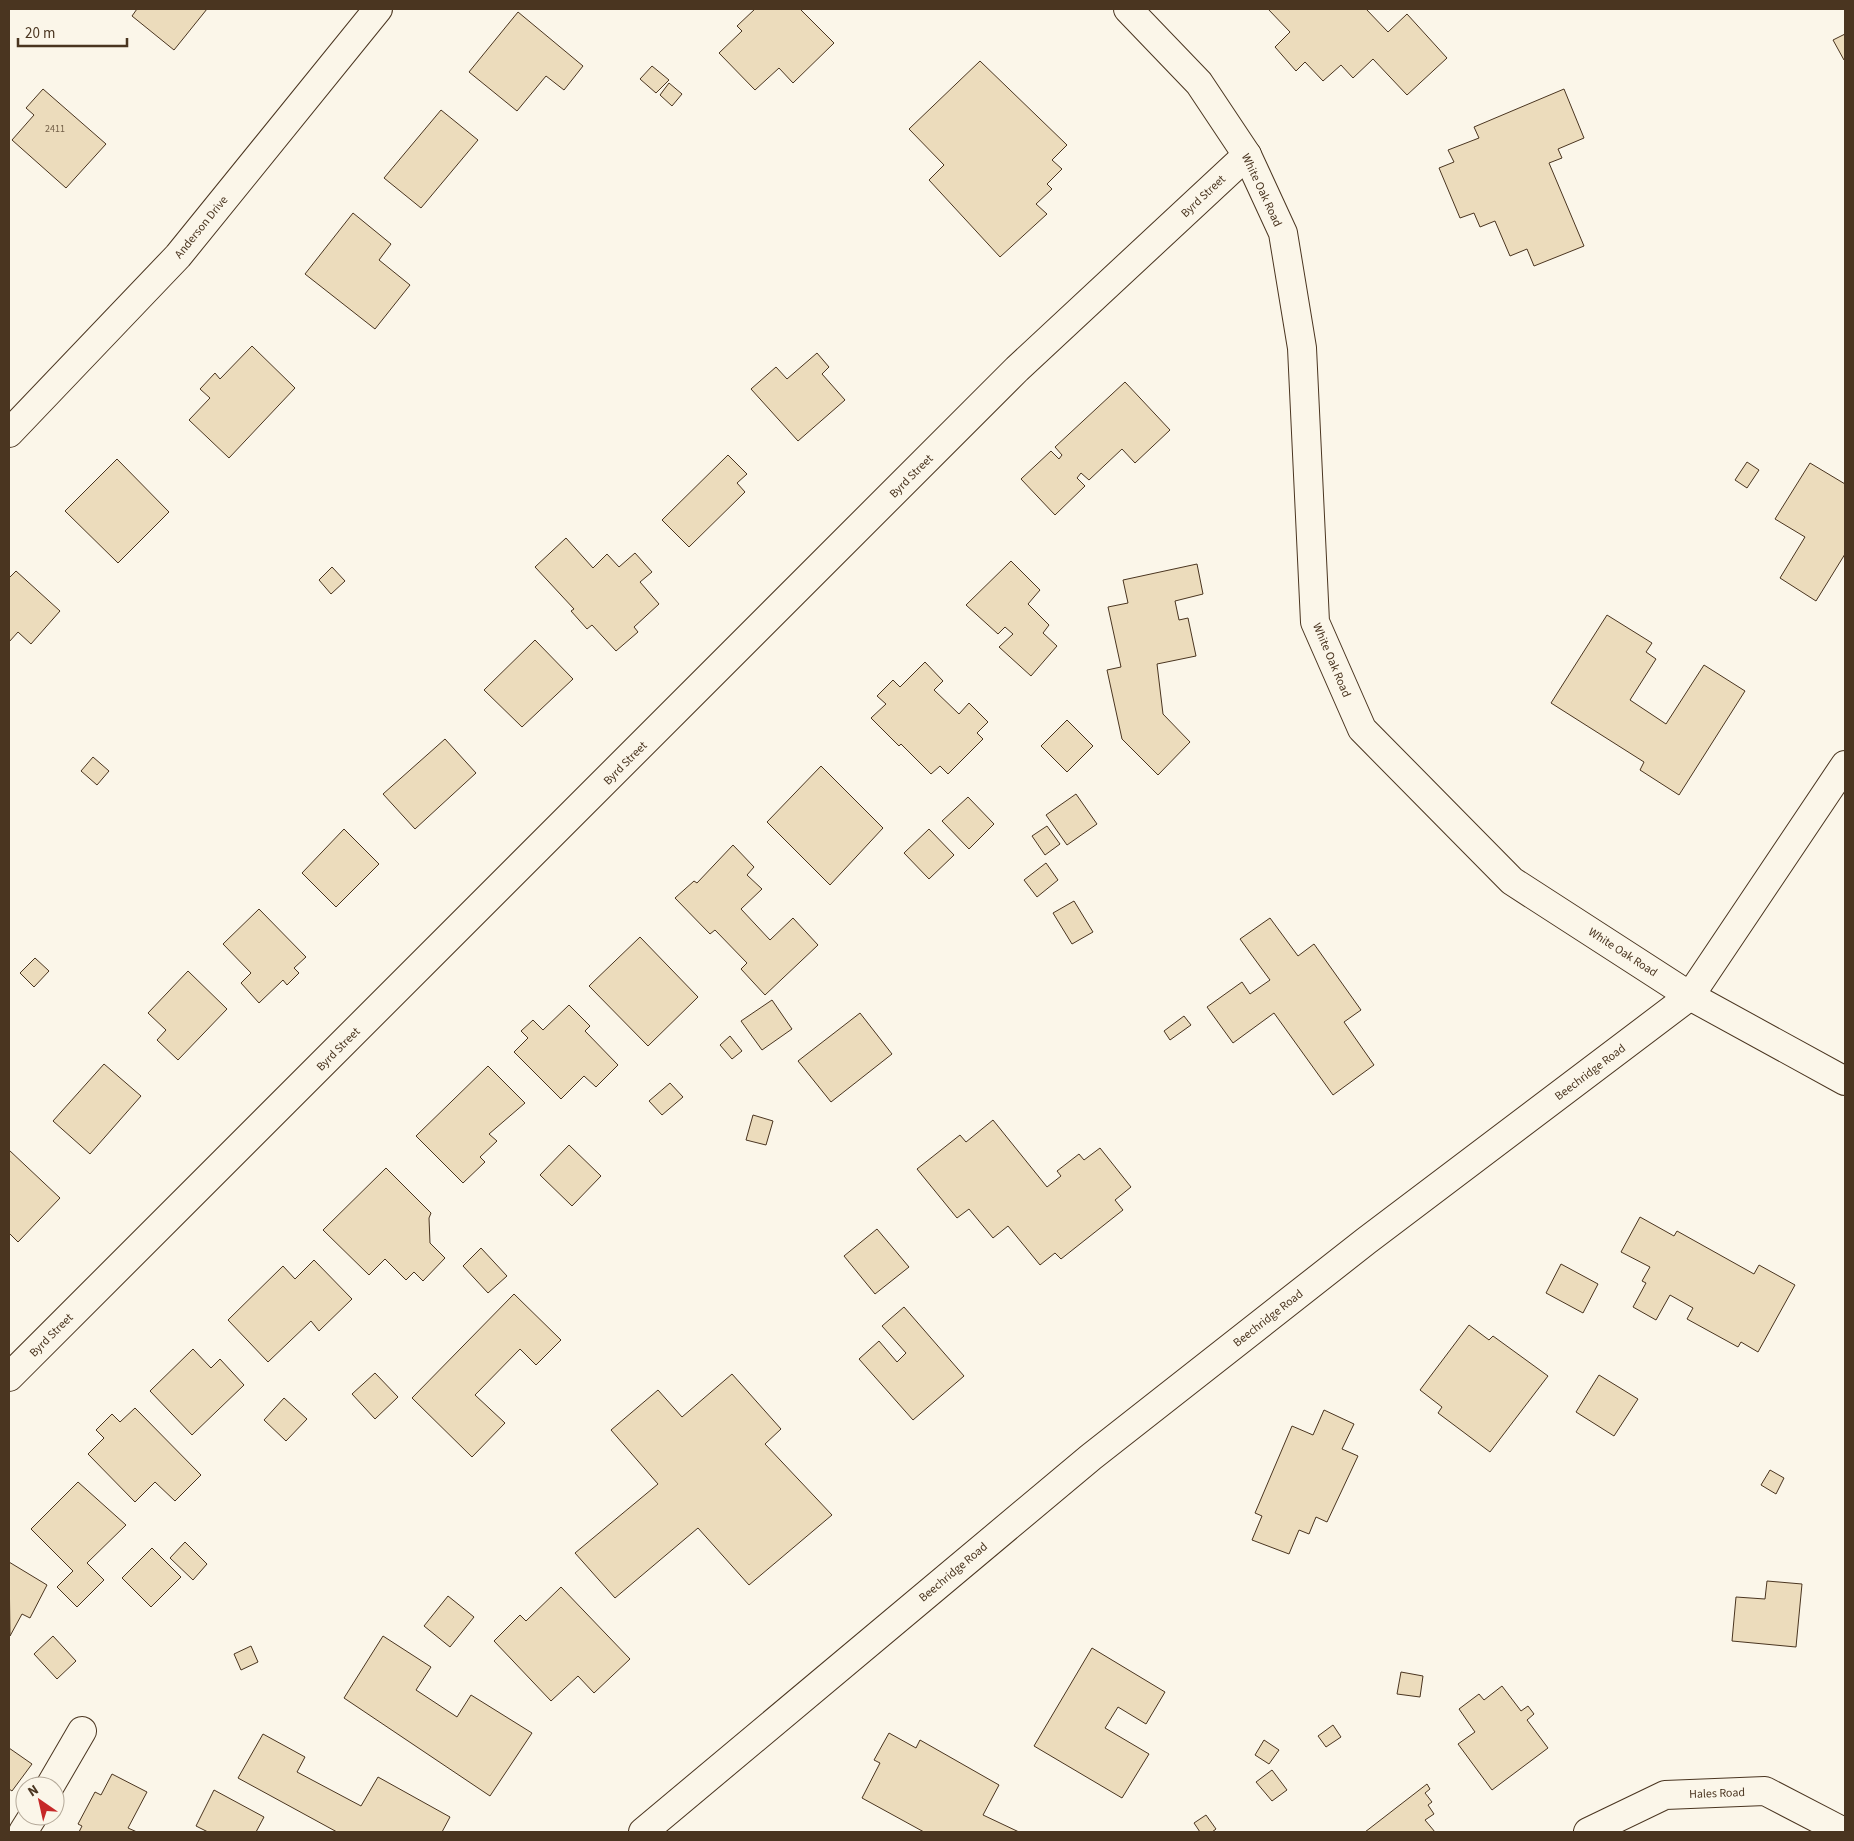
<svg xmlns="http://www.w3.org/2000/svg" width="1854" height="1841" viewBox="0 0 1854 1841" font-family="'Source Sans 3',sans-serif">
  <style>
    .building { fill: #ecdcbc; stroke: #4a3520 }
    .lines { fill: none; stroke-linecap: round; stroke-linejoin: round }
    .minor-casing { stroke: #4a3520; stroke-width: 30 }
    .tertiary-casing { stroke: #4a3520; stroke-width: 30 }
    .minor { stroke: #fbf6e9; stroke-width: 28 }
    .tertiary { stroke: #fbf6e9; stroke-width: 28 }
    .labels { text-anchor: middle; stroke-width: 4; stroke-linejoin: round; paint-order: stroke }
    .number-label { font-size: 10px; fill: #725f47 }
    .street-label { font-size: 12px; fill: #4a3520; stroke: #fbf6e9 }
  </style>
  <rect width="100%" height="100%" fill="#fbf6e9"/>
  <g class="building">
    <path d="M 137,9 L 207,9 L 174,50 L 132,16 Z"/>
    <path d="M 755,9 L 800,9 L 834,43 L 793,83 L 779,68 L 755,90 L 719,53 L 742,31 L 737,26 Z"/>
    <path d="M 1268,9 L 1366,9 L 1388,32 L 1407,14 L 1447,58 L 1407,95 L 1373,59 L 1353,78 L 1341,65 L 1323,81 L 1305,62 L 1296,71 L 1275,47 L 1290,32 Z"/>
    <path d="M 518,12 L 583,66 L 564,90 L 546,76 L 517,111 L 469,72 Z"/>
    <path d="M 1845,34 L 1845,59 L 1844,60 L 1833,40 Z"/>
    <path d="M 980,61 L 1067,145 L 1052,160 L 1062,169 L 1047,184 L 1052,189 L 1036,204 L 1047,214 L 1000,257 L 929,180 L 944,165 L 909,129 Z"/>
    <path d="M 652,66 L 669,80 L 656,93 L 640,79 Z"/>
    <path d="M 669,83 L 682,94 L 672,106 L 660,95 Z"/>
    <path d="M 43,89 L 106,144 L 66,188 L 12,140 L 34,115 L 26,108 Z"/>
    <path d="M 1564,89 L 1584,138 L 1558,149 L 1562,158 L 1549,163 L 1584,246 L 1534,266 L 1527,249 L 1510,256 L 1495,221 L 1480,227 L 1474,213 L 1460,218 L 1439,168 L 1454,162 L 1448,150 L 1479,138 L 1474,127 Z"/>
    <path d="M 441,110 L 478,140 L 421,208 L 384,178 Z"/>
    <path d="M 353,213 L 391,244 L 379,260 L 410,285 L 375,329 L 305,274 Z"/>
    <path d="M 252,346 L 295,388 L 229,458 L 189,420 L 210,398 L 200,389 L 215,373 L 220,379 Z"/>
    <path d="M 817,353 L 829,367 L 822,374 L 845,400 L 798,441 L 751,389 L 776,367 L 787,379 Z"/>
    <path d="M 1125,382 L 1170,430 L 1135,463 L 1122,449 L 1089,480 L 1081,473 L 1077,478 L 1085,486 L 1055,515 L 1021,479 L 1051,451 L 1059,459 L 1062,455 L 1055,447 Z"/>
    <path d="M 728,455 L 747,474 L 737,483 L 745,492 L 689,547 L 662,520 Z"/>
    <path d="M 117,459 L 169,512 L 118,563 L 65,511 Z"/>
    <path d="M 1747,462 L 1759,470 L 1747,488 L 1735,480 Z"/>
    <path d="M 1810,463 L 1845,484 L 1845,554 L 1816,601 L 1780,578 L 1805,537 L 1775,519 Z"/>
    <path d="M 566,538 L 593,568 L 607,554 L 619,567 L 635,553 L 652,572 L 640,582 L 659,604 L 634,627 L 638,632 L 616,651 L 592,625 L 587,629 L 571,611 L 574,609 L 535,567 Z"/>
    <path d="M 1011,561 L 1040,590 L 1028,604 L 1049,625 L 1043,633 L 1057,646 L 1031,676 L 999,647 L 1013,634 L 1005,627 L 998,634 L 966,605 Z"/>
    <path d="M 1197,564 L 1203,594 L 1175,601 L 1179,620 L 1188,618 L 1196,656 L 1157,664 L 1163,714 L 1190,742 L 1158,775 L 1122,739 L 1107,670 L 1121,667 L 1108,607 L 1128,603 L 1123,580 Z"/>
    <path d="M 332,567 L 345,581 L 331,594 L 319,580 Z"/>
    <path d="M 16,571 L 60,611 L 31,644 L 18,632 L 9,642 L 9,578 Z"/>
    <path d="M 1607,615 L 1652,643 L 1646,652 L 1656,659 L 1630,700 L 1666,724 L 1704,665 L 1745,691 L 1679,795 L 1640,770 L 1644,762 L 1551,703 Z"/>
    <path d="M 535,640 L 573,679 L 522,727 L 484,690 Z"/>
    <path d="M 925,662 L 943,681 L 934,690 L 959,714 L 969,703 L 988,722 L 977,733 L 983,739 L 948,774 L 940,766 L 931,774 L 901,744 L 899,746 L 871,718 L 886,704 L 877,696 L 893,680 L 900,687 Z"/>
    <path d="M 1067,720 L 1093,746 L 1067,772 L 1041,746 Z"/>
    <path d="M 445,739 L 476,773 L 415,829 L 383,794 Z"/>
    <path d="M 93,757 L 109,771 L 97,785 L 81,771 Z"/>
    <path d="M 821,766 L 883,828 L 830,885 L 767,822 Z"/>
    <path d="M 1076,794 L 1097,824 L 1067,845 L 1046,815 Z"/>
    <path d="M 968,797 L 994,824 L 969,849 L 942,821 Z"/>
    <path d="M 1047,826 L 1060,844 L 1045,855 L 1032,836 Z"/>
    <path d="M 344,829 L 379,864 L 336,907 L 302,873 Z"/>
    <path d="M 929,829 L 954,855 L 929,879 L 904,853 Z"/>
    <path d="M 733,845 L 754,867 L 747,875 L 762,889 L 741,909 L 770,940 L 793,918 L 818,945 L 765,995 L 741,969 L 747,963 L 715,930 L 710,934 L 675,898 L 694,881 L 697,883 Z"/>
    <path d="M 1046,863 L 1058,880 L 1037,897 L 1024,880 Z"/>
    <path d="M 1074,901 L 1093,932 L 1072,944 L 1053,913 Z"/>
    <path d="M 259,909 L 306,957 L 294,968 L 299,973 L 287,985 L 283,980 L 259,1003 L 241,983 L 251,973 L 223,944 Z"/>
    <path d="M 1270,918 L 1298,956 L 1314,944 L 1361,1010 L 1344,1022 L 1374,1065 L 1333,1095 L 1274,1013 L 1233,1043 L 1207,1007 L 1242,982 L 1250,994 L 1270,980 L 1240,939 Z"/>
    <path d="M 640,937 L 698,997 L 648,1046 L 589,986 Z"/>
    <path d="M 35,958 L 49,971 L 34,987 L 20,973 Z"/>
    <path d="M 188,971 L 227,1009 L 178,1060 L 157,1040 L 166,1030 L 148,1013 Z"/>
    <path d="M 772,1000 L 792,1029 L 762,1050 L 741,1021 Z"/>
    <path d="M 569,1005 L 590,1026 L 585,1031 L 618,1065 L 596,1087 L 584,1076 L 561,1099 L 514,1052 L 528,1038 L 521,1031 L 533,1020 L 543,1030 Z"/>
    <path d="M 860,1013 L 892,1054 L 831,1102 L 798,1061 Z"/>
    <path d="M 1184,1016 L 1191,1025 L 1170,1040 L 1164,1031 Z"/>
    <path d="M 730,1036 L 742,1051 L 732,1059 L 720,1045 Z"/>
    <path d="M 104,1064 L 141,1096 L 90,1154 L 53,1121 Z"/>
    <path d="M 488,1066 L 525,1103 L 489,1134 L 497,1141 L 480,1157 L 485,1162 L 463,1183 L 416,1136 Z"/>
    <path d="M 670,1083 L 683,1097 L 662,1115 L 649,1101 Z"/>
    <path d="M 753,1115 L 773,1121 L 766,1145 L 746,1140 Z"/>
    <path d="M 993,1120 L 1047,1187 L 1061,1176 L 1057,1171 L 1079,1154 L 1084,1160 L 1100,1148 L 1131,1187 L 1115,1200 L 1123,1210 L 1061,1259 L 1055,1253 L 1040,1265 L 1008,1226 L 993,1238 L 969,1209 L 957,1218 L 917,1169 L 960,1135 L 966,1142 Z"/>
    <path d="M 569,1145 L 601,1176 L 572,1206 L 540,1175 Z"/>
    <path d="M 9,1150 L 60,1198 L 18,1242 L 9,1233 Z"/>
    <path d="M 386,1168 L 431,1213 L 429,1218 L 430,1243 L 445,1258 L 423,1281 L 414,1272 L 406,1280 L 385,1259 L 369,1275 L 323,1230 Z"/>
    <path d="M 1640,1217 L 1674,1236 L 1677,1231 L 1754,1274 L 1759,1265 L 1795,1285 L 1758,1352 L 1741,1342 L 1738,1347 L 1687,1319 L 1693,1308 L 1670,1295 L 1656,1320 L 1633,1307 L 1646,1283 L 1642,1281 L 1650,1267 L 1621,1252 Z"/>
    <path d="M 877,1229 L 909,1267 L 875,1294 L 844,1256 Z"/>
    <path d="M 481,1248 L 507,1276 L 488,1293 L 463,1266 Z"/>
    <path d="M 314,1260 L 352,1299 L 319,1331 L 311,1321 L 268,1362 L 228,1320 L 283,1266 L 295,1279 Z"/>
    <path d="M 1561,1264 L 1598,1284 L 1583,1313 L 1546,1293 Z"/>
    <path d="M 514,1294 L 561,1340 L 536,1365 L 520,1349 L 475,1395 L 505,1423 L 472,1457 L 412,1398 Z"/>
    <path d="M 904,1307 L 964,1376 L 913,1420 L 859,1359 L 879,1341 L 897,1362 L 906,1353 L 882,1326 Z"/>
    <path d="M 1469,1325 L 1489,1340 L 1493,1336 L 1548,1376 L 1490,1452 L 1438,1413 L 1442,1407 L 1420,1390 Z"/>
    <path d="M 193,1349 L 211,1368 L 220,1359 L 244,1385 L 192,1435 L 150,1391 Z"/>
    <path d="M 375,1373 L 398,1397 L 375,1419 L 352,1394 Z"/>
    <path d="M 732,1374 L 781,1429 L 765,1444 L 832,1515 L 749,1585 L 698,1528 L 615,1598 L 575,1553 L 658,1484 L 611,1430 L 658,1390 L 682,1417 Z"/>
    <path d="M 1599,1375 L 1638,1399 L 1614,1436 L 1576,1412 Z"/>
    <path d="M 284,1398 L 307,1419 L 286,1441 L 264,1420 Z"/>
    <path d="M 135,1408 L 201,1475 L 175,1501 L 155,1482 L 135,1502 L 88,1454 L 104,1438 L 96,1430 L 112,1414 L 120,1422 Z"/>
    <path d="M 1324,1410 L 1354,1424 L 1342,1449 L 1358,1456 L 1327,1522 L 1316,1517 L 1309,1534 L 1299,1530 L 1289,1554 L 1252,1540 L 1262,1516 L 1255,1513 L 1292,1426 L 1313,1435 Z"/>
    <path d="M 1770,1470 L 1784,1478 L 1776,1494 L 1761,1485 Z"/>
    <path d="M 78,1482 L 126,1525 L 87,1563 L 104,1580 L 77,1607 L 57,1587 L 73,1571 L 31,1529 Z"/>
    <path d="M 185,1542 L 207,1564 L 193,1580 L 170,1558 Z"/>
    <path d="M 152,1548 L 181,1577 L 151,1607 L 122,1578 Z"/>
    <path d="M 9,1562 L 47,1585 L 30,1618 L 22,1614 L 10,1636 Z"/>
    <path d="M 1767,1581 L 1802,1584 L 1796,1647 L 1732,1641 L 1736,1597 L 1765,1599 Z"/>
    <path d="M 561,1587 L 630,1659 L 594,1693 L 578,1676 L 551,1701 L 494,1641 L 520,1615 L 526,1621 Z"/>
    <path d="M 448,1596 L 474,1617 L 450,1647 L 424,1626 Z"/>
    <path d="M 53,1636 L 76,1661 L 57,1679 L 34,1654 Z"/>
    <path d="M 383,1636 L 431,1667 L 416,1690 L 457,1717 L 471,1695 L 532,1733 L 490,1796 L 344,1698 Z"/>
    <path d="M 251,1646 L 258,1662 L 241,1670 L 234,1654 Z"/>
    <path d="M 1092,1648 L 1165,1692 L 1146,1724 L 1118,1707 L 1105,1728 L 1149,1754 L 1122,1798 L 1034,1746 Z"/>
    <path d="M 1401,1672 L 1423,1676 L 1420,1697 L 1397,1694 Z"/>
    <path d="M 1502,1686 L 1521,1711 L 1528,1706 L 1534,1714 L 1527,1720 L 1548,1748 L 1492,1790 L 1458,1744 L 1475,1732 L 1459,1709 L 1479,1694 L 1484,1700 Z"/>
    <path d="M 1333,1725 L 1341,1737 L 1326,1747 L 1318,1736 Z"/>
    <path d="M 889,1733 L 916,1748 L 920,1740 L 999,1785 L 983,1815 L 1019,1832 L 924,1832 L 862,1798 L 880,1763 L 874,1760 Z"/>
    <path d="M 263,1734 L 305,1757 L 297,1772 L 361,1806 L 378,1777 L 450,1817 L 442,1832 L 337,1832 L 238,1778 Z"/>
    <path d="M 1264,1740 L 1279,1750 L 1269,1764 L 1255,1755 Z"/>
    <path d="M 9,1748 L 32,1764 L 12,1791 L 9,1789 Z"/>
    <path d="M 1272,1770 L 1287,1790 L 1272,1801 L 1256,1782 Z"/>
    <path d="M 112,1774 L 147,1792 L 128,1828 L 137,1832 L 79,1832 L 82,1826 L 78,1824 L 95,1792 L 101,1795 Z"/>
    <path d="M 1427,1784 L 1430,1789 L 1425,1793 L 1432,1802 L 1428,1805 L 1434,1814 L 1425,1820 L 1435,1832 L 1365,1832 Z"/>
    <path d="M 214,1790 L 264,1817 L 256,1832 L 208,1832 L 196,1826 Z"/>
    <path d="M 1206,1815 L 1216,1829 L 1212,1832 L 1200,1832 L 1194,1823 Z"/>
  </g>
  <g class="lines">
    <defs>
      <g id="minor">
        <path d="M 9,1377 L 1017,369 L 1247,155"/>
        <path d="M 50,1786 L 82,1731"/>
        <path d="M 23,1832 L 33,1816"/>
        <path d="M 643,1832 L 1091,1457 L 1366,1241 L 1690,996 L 1845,765"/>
        <path d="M 1588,1832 L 1665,1795 L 1765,1791 L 1844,1832"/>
      </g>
      <g id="tertiary">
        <path d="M 1128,9 L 1199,83 L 1247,155 L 1283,233 L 1302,348 L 1315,622 L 1362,729 L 1512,881 L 1690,996 L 1845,1081"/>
        <path d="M 9,433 L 178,256 L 378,9"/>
      </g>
    </defs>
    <use href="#minor" class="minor-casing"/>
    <use href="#tertiary" class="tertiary-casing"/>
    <use href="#minor" class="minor"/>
    <use href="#tertiary" class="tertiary"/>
  </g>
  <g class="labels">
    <g class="number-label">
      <text x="55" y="132">2411</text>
    </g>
    <g class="street-label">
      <text transform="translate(1262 190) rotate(65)" y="4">White Oak Road</text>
      <text transform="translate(1203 196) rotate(-43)" y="4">Byrd Street</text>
      <text transform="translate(201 227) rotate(-51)" y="4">Anderson Drive</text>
      <text transform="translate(911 476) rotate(-45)" y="4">Byrd Street</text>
      <text transform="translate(1332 660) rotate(67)" y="4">White Oak Road</text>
      <text transform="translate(625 763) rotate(-45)" y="4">Byrd Street</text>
      <text transform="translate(1623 952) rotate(33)" y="4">White Oak Road</text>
      <text transform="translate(338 1049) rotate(-45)" y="4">Byrd Street</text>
      <text transform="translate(1590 1072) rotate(-37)" y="4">Beechridge Road</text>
      <text transform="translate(1268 1318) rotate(-38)" y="4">Beechridge Road</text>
      <text transform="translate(51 1335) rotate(-45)" y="4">Byrd Street</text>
      <text transform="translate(953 1572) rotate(-40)" y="4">Beechridge Road</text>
      <text transform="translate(1717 1793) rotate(-2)" y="4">Hales Road</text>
    </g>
  </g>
  <rect width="1854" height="1841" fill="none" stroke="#4a3520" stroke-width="20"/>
  <g transform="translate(40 1801) rotate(326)"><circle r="24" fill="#fbf6e9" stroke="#b4a999"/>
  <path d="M0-4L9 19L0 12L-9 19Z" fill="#c62828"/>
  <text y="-8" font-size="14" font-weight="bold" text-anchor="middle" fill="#4a3520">N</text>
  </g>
  <path d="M18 38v8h109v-8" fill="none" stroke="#4a3520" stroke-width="2.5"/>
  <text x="25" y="38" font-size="15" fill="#4a3520" stroke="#fbf6e9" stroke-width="4" paint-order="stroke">20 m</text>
</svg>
